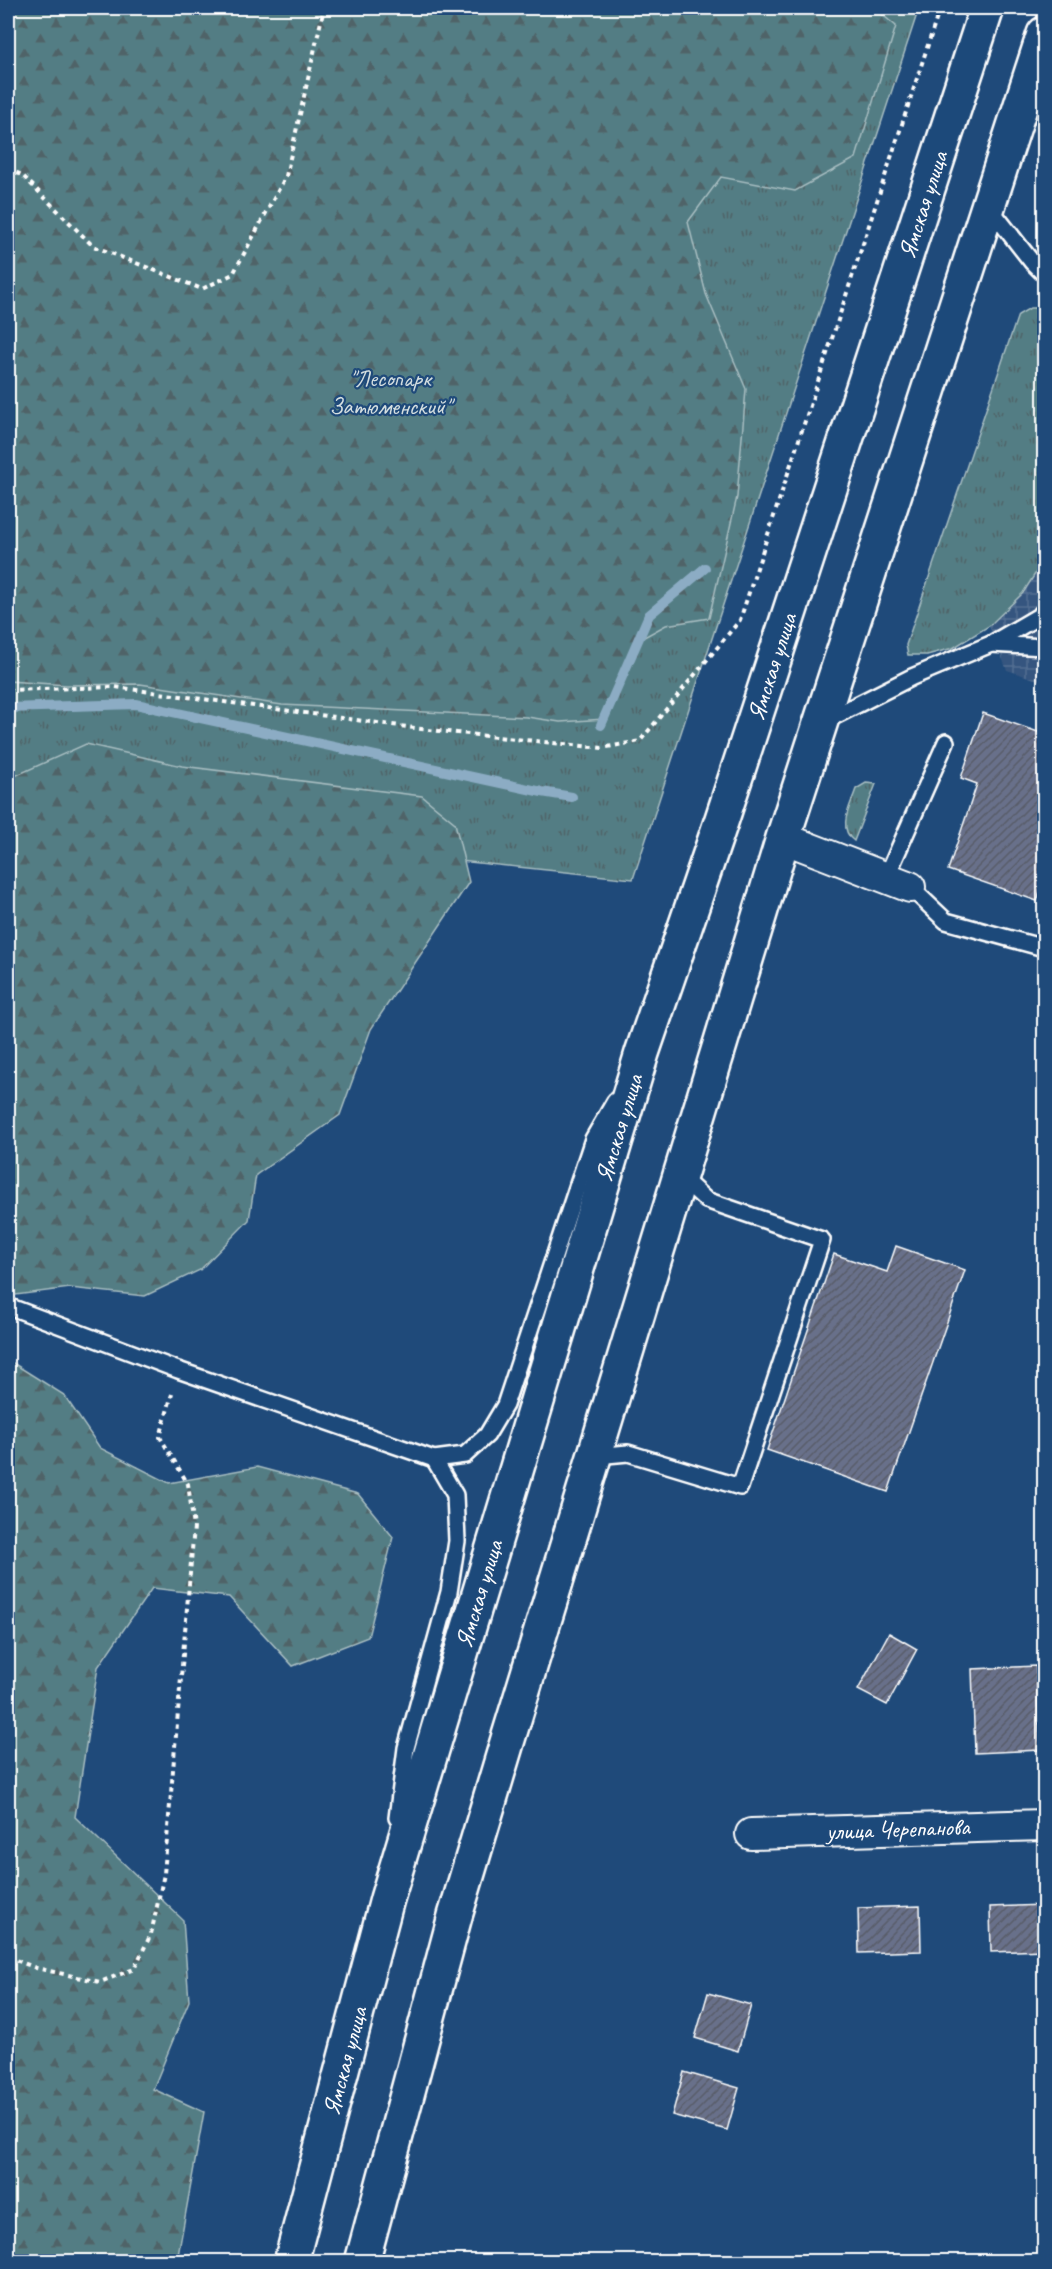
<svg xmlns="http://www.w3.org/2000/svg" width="1052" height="2269" viewBox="0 0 1052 2269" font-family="Caveat,sans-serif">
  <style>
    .industrial { fill: url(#industrial-grid) }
    .grass { fill: url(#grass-tufts); stroke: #a9bec2; stroke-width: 1.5 }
    .forest { fill: url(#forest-firs); stroke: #a9bec2; stroke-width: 1.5 }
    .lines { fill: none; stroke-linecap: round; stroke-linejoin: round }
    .stream { stroke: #8cacc4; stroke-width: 10 }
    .building { fill: url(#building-hatch); stroke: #fff; stroke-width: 1.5 }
    .service-casing { stroke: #fff; stroke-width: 20 }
    .minor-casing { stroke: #fff; stroke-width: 34 }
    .primary-casing { stroke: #fff; stroke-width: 38 }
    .path { stroke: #fff; stroke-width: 4; stroke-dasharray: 4.5 4.5; stroke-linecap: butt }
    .service { stroke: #1f4a7a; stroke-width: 15 }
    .minor { stroke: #1f4a7a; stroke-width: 30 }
    .primary { stroke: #1f4a7a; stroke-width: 33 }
    .labels { text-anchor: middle; stroke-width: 4.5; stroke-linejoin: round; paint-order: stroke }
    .street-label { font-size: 24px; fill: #fff; stroke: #1f4a7a }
    .park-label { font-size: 24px; fill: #d4dee0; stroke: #1f4a7a }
  </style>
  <defs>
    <pattern id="industrial-grid" width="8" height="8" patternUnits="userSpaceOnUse" patternTransform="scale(1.5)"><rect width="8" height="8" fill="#35557f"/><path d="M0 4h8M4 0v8" fill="none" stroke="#536e92"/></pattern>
    <pattern id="grass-tufts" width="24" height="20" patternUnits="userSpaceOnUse" patternTransform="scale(1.5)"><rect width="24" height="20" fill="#537d84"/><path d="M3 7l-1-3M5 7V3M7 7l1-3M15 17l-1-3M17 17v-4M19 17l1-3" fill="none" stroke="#506468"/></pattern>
    <pattern id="forest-firs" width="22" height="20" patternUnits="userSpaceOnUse" patternTransform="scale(1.5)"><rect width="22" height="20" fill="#537d84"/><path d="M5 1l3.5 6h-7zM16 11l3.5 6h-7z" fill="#506468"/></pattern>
    <pattern id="building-hatch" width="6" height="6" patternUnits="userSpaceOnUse" patternTransform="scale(1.5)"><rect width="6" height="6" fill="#68708a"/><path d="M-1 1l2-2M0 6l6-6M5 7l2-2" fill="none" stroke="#595c68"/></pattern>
  </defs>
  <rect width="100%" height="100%" fill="#1f4a7a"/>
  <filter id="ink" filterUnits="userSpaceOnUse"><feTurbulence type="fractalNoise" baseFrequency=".0167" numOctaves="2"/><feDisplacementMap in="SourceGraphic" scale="12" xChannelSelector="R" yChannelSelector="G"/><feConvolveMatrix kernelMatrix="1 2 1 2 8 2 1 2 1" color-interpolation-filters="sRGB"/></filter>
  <g filter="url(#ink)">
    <path class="industrial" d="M 1044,560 L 1044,682 L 1007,670 L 989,626 L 1023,593 Z"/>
    <g class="grass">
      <path d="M 8,8 L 919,8 L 633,879 L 8,814 Z"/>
      <path d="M 1030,308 L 1044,308 L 1044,560 L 1023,593 L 989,626 L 953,648 L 927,655 L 908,655 L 906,645 L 1018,315 Z"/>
      <path d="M 866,783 L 876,784 L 854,841 C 837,828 850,807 856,789 Z"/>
    </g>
    <g class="forest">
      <path d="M 8,8 L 874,8 L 896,26 L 856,158 L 795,191 L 721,177 L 688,222 L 706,294 L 746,389 L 737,497 L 709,618 L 666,625 L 635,642 L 605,719 L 560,722 L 527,717 L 282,705 L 140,684 L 67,685 L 8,681 Z"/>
      <path d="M 86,744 L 182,766 L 422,796 L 455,823 L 469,882 L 371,1029 L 340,1115 L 256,1175 L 249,1220 L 200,1270 L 145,1296 L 70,1288 L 8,1296 L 8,779 Z"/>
      <path d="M 8,1360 L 64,1395 L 100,1448 L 169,1483 L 257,1467 L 358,1494 L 393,1537 L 368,1637 L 293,1666 L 229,1597 L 152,1588 L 98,1667 L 75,1817 L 183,1920 L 189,2001 L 153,2089 L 204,2112 L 177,2261 L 8,2261 Z"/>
    </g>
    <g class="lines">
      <g class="stream">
        <path d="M 8,708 L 136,704 L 542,792 L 572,797"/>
        <path d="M 601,725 L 649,615 L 705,568"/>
      </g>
    </g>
    <g class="building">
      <path d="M 983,713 L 1044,734 L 1044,878 L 1037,901 L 948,870 L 977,784 L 961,778 Z"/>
      <path d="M 896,1246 L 965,1270 L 888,1492 L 767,1450 L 834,1254 L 887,1272 Z"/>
      <path d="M 889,1633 L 917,1649 L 887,1705 L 858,1690 Z"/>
      <path d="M 1036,1666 L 1040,1750 L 975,1753 L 972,1669 Z"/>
      <path d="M 1044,1905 L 1044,1950 L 991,1952 L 990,1907 Z"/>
      <path d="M 920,1906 L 921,1951 L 859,1953 L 858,1908 Z"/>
      <path d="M 708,1993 L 751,2005 L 738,2051 L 695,2038 Z"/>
      <path d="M 684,2072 L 739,2088 L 727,2130 L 672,2115 Z"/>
    </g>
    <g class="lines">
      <defs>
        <g id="service">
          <path d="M 989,207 L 1032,262 L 1044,274"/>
          <path d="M 991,644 L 1044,647"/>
          <path d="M 823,722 L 912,677 L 991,644 L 1039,616 L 1044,611"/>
          <path d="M 886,878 L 946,742"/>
          <path d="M 910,887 L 946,921 L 1044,948"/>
          <path d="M 8,1306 L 178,1370 L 434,1459 L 465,1455 L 487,1435 L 505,1405 L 593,1139 L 615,1101"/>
          <path d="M 596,1456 L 628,1453 L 740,1487 L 822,1240 L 706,1200 L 681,1177"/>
          <path d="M 397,1818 L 406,1748 L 449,1592 L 457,1541 L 455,1495 L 434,1459"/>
        </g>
        <g id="minor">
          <path d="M 783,838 L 910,887"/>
          <path d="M 751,1834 L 1044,1825"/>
        </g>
        <g id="primary">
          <path d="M 291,2262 L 387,1899 L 642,1053 L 722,819 L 987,8"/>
          <path d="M 362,2262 L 455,1916 L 508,1739 L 783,838 L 1044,34"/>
        </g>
      </defs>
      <use href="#service" class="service-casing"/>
      <use href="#minor" class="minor-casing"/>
      <use href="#primary" class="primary-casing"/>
      <g class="path">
        <path d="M 8,169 L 22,175 L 93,246 L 202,289 L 233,274 L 286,176 L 324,8"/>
        <path d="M 8,690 L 115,687 L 429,730 L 602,748 L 640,741 L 740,620 L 940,8"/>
        <path d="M 8,1957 L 36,1968 L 100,1982 L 134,1969 L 151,1934 L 164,1874 L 194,1527 L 188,1484 L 160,1437 L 172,1394"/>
      </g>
      <use href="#service" class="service"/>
      <use href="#minor" class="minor"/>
      <use href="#primary" class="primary"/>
    </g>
  </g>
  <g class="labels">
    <g class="street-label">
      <text transform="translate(923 205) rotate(-72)" y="8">Ямская улица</text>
      <text transform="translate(772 667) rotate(-72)" y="8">Ямская улица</text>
      <text transform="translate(619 1128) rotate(-73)" y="8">Ямская улица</text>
      <text transform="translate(479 1594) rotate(-73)" y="8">Ямская улица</text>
      <text transform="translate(898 1829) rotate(-2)" y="8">улица Черепанова</text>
      <text transform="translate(345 2061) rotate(-75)" y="8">Ямская улица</text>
    </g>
    <g class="park-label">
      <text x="390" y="386">"Лесопарк<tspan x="390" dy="28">Затюменский"</tspan></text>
    </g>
  </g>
  <rect width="1052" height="2269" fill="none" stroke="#1f4a7a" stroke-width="30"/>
  <rect x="15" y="15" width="1022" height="2239" fill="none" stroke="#fff" stroke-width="2" filter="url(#ink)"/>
</svg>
